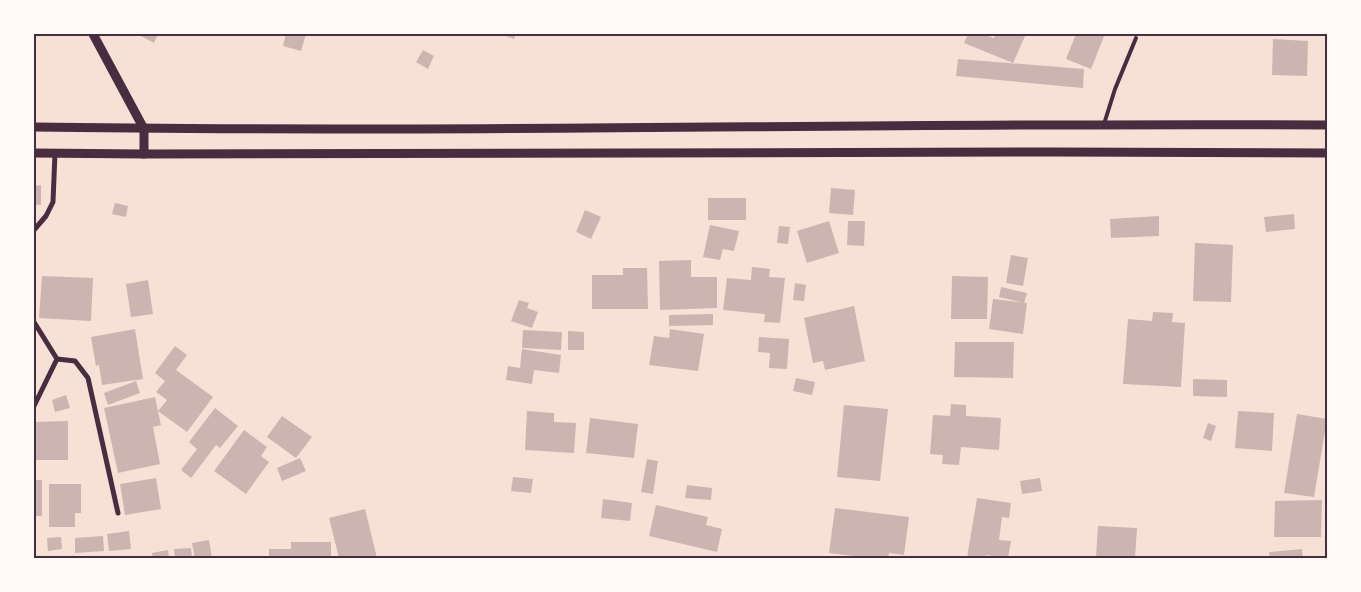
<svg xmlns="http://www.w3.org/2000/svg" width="1361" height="592" viewBox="0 0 1361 592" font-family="'Work Sans',sans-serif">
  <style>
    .building { fill: #ccb4b1 }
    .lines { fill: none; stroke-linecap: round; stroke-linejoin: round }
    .service { stroke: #4a2c40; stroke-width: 4 }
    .minor { stroke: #4a2c40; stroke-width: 5 }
    .tertiary { stroke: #4a2c40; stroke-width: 9 }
    .neatline { fill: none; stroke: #4a2c40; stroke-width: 2 }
  </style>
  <rect width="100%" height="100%" fill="#f7e1d7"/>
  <g class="building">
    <path d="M 142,34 L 158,34 L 154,43 L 141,36 Z"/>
    <path d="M 286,34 L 306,34 L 301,51 L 283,46 Z"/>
    <path d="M 500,34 L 516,34 L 514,39 Z"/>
    <path d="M 968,34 L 982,34 L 994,38 L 996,34 L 1026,34 L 1013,63 L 964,43 Z"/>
    <path d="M 1076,34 L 1105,34 L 1091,69 L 1066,59 Z"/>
    <path d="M 1273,39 L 1308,41 L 1307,76 L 1272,75 Z"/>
    <path d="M 423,50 L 434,56 L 428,69 L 416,62 Z"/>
    <path d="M 958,59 L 1084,69 L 1083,88 L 956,76 Z"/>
    <path d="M 41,185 L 41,205 L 34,205 L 34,186 Z"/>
    <path d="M 831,188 L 855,190 L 853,215 L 829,213 Z"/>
    <rect x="708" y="198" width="38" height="22"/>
    <path d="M 115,203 L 128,206 L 126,217 L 112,214 Z"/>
    <path d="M 585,210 L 601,217 L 591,239 L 576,232 Z"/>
    <path d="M 1294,214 L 1295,229 L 1266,232 L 1264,217 Z"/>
    <path d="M 1159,216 L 1159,236 L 1111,238 L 1110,219 Z"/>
    <path d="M 829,221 L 839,253 L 807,263 L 797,231 Z"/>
    <path d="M 848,221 L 865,221 L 864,246 L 847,245 Z"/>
    <path d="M 710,225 L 739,231 L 734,251 L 723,249 L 720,260 L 703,257 Z"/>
    <path d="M 779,226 L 790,227 L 788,244 L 777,243 Z"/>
    <path d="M 1195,243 L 1233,245 L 1231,302 L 1193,301 Z"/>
    <path d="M 1011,255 L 1028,258 L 1023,286 L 1006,283 Z"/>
    <path d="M 691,260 L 691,277 L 717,277 L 717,308 L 660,310 L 659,261 Z"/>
    <path d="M 752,267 L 770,269 L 769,277 L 785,278 L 780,323 L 764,322 L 765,314 L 723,310 L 727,278 L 751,280 Z"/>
    <path d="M 623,268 L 647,268 L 648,309 L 592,309 L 592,275 L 623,275 Z"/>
    <path d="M 42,276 L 93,278 L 91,321 L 39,318 Z"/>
    <path d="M 952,276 L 988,277 L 987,319 L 951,319 Z"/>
    <path d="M 148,280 L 153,314 L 131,317 L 126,284 Z"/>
    <path d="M 795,283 L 806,285 L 804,301 L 793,300 Z"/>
    <path d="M 1001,287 L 1027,293 L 1024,303 L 999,297 Z"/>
    <path d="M 993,299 L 1027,303 L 1023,334 L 989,329 Z"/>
    <path d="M 519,300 L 529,303 L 527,308 L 538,312 L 532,328 L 511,321 Z"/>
    <path d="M 854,306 L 865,361 L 825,370 L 823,361 L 813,363 L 804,318 Z"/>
    <path d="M 1153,312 L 1173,313 L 1172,322 L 1185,323 L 1181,387 L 1123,384 L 1128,319 L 1152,321 Z"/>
    <path d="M 713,314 L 713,325 L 669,326 L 669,315 Z"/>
    <path d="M 135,329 L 143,379 L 102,385 L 99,365 L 96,366 L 91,337 Z"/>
    <path d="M 670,329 L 704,334 L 698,371 L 649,365 L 654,336 L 669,338 Z"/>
    <path d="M 523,330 L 562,332 L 561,350 L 522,348 Z"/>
    <path d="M 568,331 L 584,332 L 584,350 L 568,350 Z"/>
    <path d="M 759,337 L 789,339 L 787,369 L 769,368 L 770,353 L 758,352 Z"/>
    <path d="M 955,342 L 1014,342 L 1013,378 L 954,377 Z"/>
    <path d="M 175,346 L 187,355 L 176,370 L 213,397 L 187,432 L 158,411 L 167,400 L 156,392 L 165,381 L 155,373 Z"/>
    <path d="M 522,349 L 561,355 L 559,373 L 534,370 L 532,384 L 506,380 L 508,366 L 520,368 Z"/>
    <path d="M 796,378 L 815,382 L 812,395 L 793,391 Z"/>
    <path d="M 1193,379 L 1227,380 L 1227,397 L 1193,396 Z"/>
    <path d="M 136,381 L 140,393 L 108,405 L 104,393 Z"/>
    <path d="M 66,395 L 70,408 L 55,412 L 52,400 Z"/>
    <path d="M 155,397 L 161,425 L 153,427 L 160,464 L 118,473 L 104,408 Z"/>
    <path d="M 951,404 L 966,405 L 966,416 L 1001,418 L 999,450 L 961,447 L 959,465 L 942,464 L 943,455 L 930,454 L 933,415 L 950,416 Z"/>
    <path d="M 844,405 L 888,409 L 880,481 L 837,477 Z"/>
    <path d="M 215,408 L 238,426 L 220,448 L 216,445 L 191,478 L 181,470 L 197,449 L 189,442 Z"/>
    <path d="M 527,411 L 554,413 L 554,422 L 576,423 L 574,453 L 525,450 Z"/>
    <path d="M 1238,411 L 1274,413 L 1272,451 L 1235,448 Z"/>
    <path d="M 1297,414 L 1327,419 L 1314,497 L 1284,493 Z"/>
    <path d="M 282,416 L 312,437 L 296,458 L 267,437 Z"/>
    <path d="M 590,418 L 638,424 L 634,458 L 586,453 Z"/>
    <path d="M 68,421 L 68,460 L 34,460 L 34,422 Z"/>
    <path d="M 1208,423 L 1216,426 L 1211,441 L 1203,438 Z"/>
    <path d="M 244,430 L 267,447 L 261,456 L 269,462 L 246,494 L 214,471 Z"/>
    <path d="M 300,458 L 306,471 L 282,481 L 277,468 Z"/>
    <path d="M 647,459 L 658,461 L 653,494 L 641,492 Z"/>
    <path d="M 513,477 L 533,479 L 531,493 L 511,491 Z"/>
    <path d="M 156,478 L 161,509 L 125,515 L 120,484 Z"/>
    <path d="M 1040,478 L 1042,491 L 1022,494 L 1020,481 Z"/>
    <rect x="34" y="480" width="8" height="36"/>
    <path d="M 49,484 L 81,484 L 81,513 L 75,513 L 75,527 L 49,527 Z"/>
    <path d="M 687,485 L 712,488 L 711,500 L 685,498 Z"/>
    <path d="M 977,498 L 1011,503 L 1009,518 L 1002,517 L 999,540 L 1011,541 L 1008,558 L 986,555 L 986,558 L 967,558 Z"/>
    <path d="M 603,499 L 632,503 L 630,521 L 601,518 Z"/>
    <path d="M 1322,500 L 1321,537 L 1274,537 L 1275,501 Z"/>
    <path d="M 656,505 L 708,517 L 706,525 L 722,529 L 717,552 L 649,536 Z"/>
    <path d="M 835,508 L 909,517 L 904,555 L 889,553 L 888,558 L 870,558 L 829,553 Z"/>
    <path d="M 365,509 L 377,558 L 339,558 L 329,518 Z"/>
    <path d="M 1098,526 L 1137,528 L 1135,558 L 1096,558 Z"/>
    <path d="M 129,531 L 131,549 L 109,551 L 107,534 Z"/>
    <path d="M 103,536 L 104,551 L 75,553 L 75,538 Z"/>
    <path d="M 61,537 L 62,549 L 48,551 L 47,538 Z"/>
    <path d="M 209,540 L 212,558 L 195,558 L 192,543 Z"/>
    <path d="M 291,542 L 331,542 L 331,558 L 269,558 L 269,549 L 291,549 Z"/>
    <path d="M 191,548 L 192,558 L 175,558 L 174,549 Z"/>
    <path d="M 1302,549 L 1303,558 L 1270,558 L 1269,552 Z"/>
    <path d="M 168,550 L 169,558 L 153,558 L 152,553 Z"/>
  </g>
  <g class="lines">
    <path class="service" d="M 1104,124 L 1115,89 L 1136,38"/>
    <g class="minor">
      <path d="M 34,230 L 46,216 L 53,202 L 55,153"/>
      <path d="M 34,322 L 57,359 L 75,361 L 88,378 L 118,513"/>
      <path d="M 34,406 L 57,359"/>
    </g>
    <g class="tertiary">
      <path d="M 93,34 L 144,129 L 144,154"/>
      <path d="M 34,127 C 162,129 289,129 417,129 C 721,128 1024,123 1327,125"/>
      <path d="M 34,153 L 144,154 L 1052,152 L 1327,153"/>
    </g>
  </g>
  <rect width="1361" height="592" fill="none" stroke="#fffaf5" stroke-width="70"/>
  <rect x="35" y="35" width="1291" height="522" class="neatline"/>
</svg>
